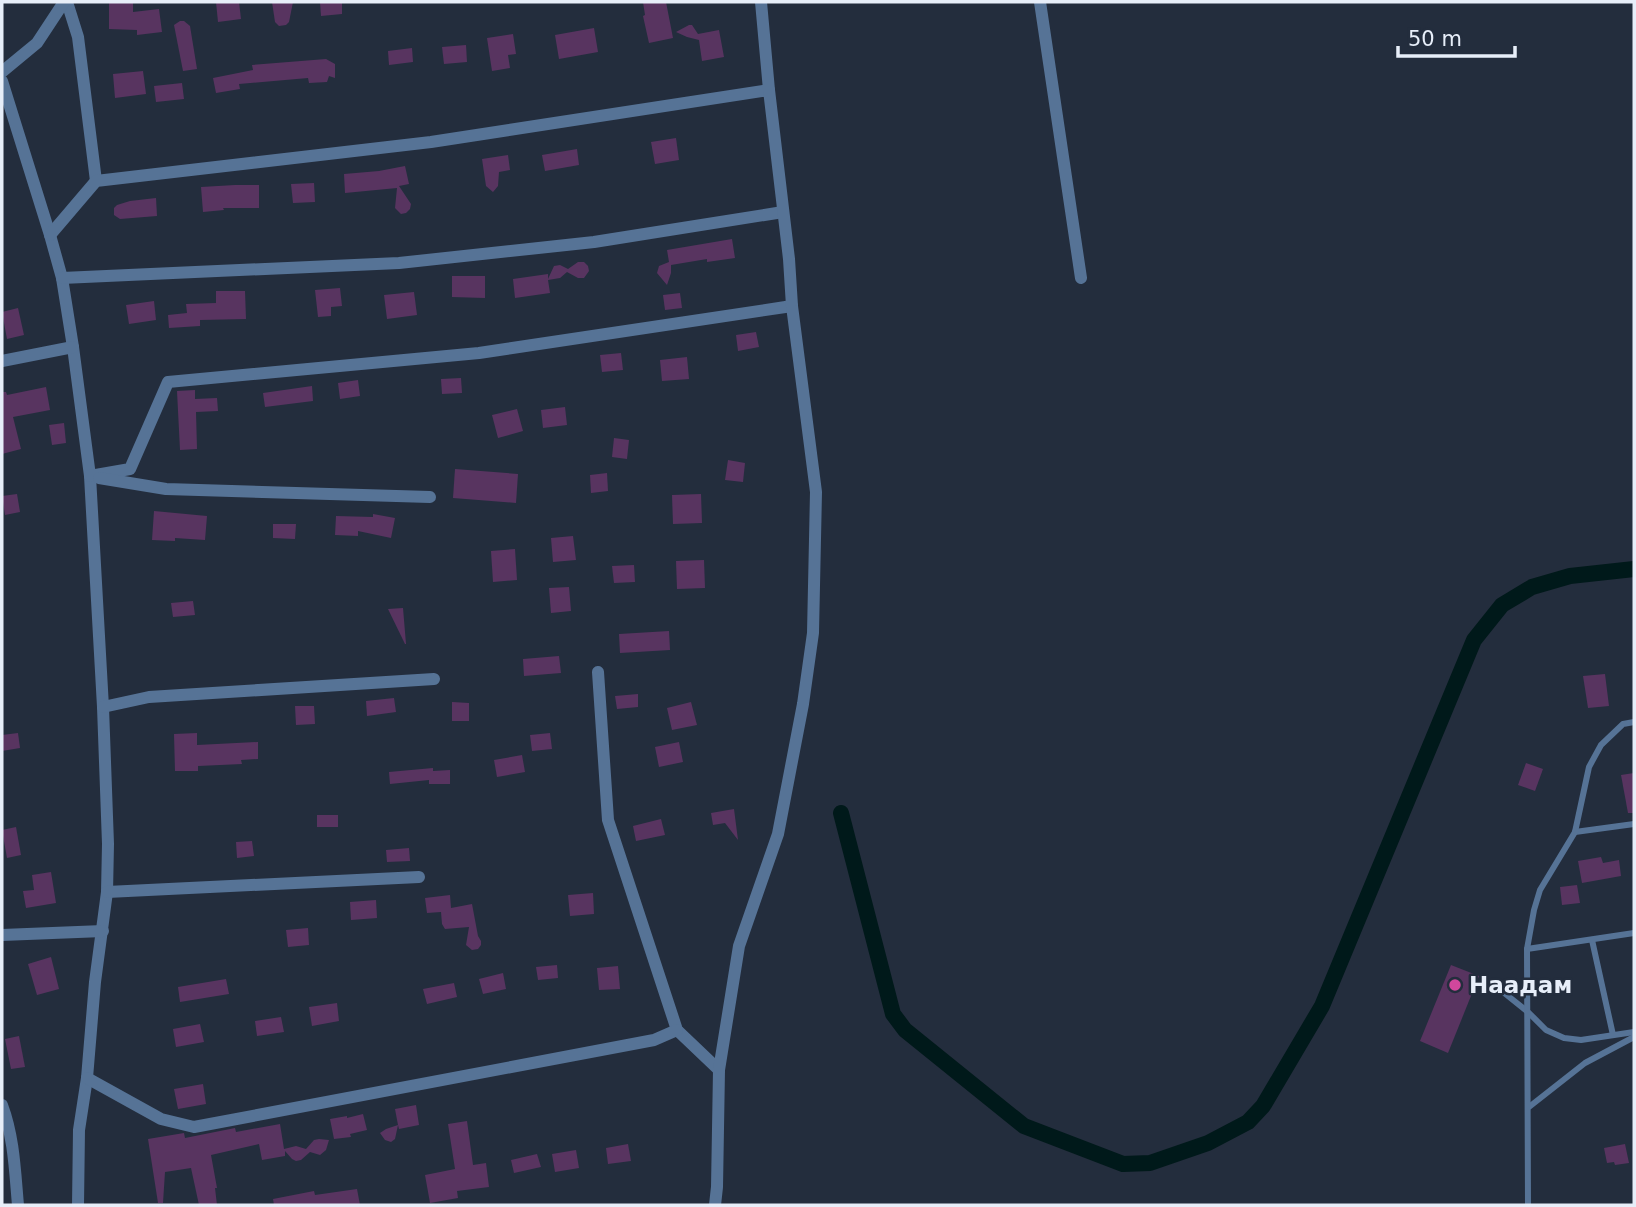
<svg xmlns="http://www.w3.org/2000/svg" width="1636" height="1207" viewBox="0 0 1636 1207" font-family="'DejaVu Sans',sans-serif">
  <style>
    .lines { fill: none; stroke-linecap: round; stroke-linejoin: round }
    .canal { stroke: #00191a; stroke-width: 16 }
    .building { fill: #583460 }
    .lane { stroke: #567396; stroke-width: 6 }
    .street { stroke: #567396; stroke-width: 12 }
    .hotel-dot { fill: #d1479c; stroke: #232d3d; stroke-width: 2.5 }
    .labels { text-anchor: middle; stroke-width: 5; stroke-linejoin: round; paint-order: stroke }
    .poi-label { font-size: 23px; font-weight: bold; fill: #e7eef9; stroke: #232d3d; text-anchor: start }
  </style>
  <rect width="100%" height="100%" fill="#232d3d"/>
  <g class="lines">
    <path class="canal" d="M 841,813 L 893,1014 L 905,1030 L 1024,1126 L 1123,1164 L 1150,1163 L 1208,1143 L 1248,1122 L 1263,1106 L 1322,1006 L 1474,640 L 1502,605 L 1532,587 L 1570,576 L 1634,569"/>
  </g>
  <g class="building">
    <path d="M 109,2 L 133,2 L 133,12 L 159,9 L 162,32 L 137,35 L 137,30 L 109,29 Z"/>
    <path d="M 216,2 L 239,2 L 241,19 L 218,22 Z"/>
    <path d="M 272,2 L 293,2 L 289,22 L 286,25 L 279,26 L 275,22 Z"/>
    <path d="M 320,2 L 342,2 L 342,14 L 321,16 Z"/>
    <path d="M 643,2 L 666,2 L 673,38 L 649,43 L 643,16 L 645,15 Z"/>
    <path d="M 180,21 L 184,21 L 190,26 L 197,69 L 183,71 L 174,25 Z"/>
    <path d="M 689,25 L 692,25 L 698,34 L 719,30 L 724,57 L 702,61 L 699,40 L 687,37 L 676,32 Z"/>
    <path d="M 594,28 L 598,52 L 559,59 L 555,35 Z"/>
    <path d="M 513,34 L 516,54 L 508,55 L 510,68 L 492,71 L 487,38 Z"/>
    <path d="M 466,45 L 467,62 L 444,64 L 442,47 Z"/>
    <path d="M 412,48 L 413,62 L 389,65 L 388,51 Z"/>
    <path d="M 326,59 L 335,64 L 335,78 L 329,76 L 327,82 L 309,83 L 308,78 L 239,84 L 240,89 L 216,93 L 213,78 L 253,70 L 252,65 Z"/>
    <path d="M 143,71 L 146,94 L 115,98 L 113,74 Z"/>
    <path d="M 182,83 L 184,99 L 156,102 L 154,86 Z"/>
    <path d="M 676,138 L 679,160 L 655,164 L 651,142 Z"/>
    <path d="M 577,149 L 579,165 L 545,171 L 542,155 Z"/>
    <path d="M 508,155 L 510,170 L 499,172 L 498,186 L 493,192 L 486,186 L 482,159 Z"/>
    <path d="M 405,166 L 409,184 L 399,186 L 411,204 L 410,209 L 406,213 L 401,214 L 395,208 L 397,188 L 345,193 L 344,174 L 379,171 Z"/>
    <path d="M 314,183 L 315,202 L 293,203 L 291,184 Z"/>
    <path d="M 235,185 L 259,185 L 259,208 L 223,208 L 224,210 L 203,212 L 201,187 Z"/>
    <path d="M 156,198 L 157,216 L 120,219 L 114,215 L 114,208 L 117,205 L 130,201 Z"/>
    <path d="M 732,239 L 735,258 L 707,262 L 707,259 L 671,265 L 671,273 L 667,285 L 657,273 L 659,266 L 669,262 L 667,250 Z"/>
    <path d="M 578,262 L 584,262 L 588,266 L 589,271 L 584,278 L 578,278 L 567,272 L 560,278 L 548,280 L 550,293 L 515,298 L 513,279 L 548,274 L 548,279 L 554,266 L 560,265 L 568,269 Z"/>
    <path d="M 452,276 L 485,276 L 485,298 L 452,297 Z"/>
    <path d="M 340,288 L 342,306 L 331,307 L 331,316 L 318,317 L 315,290 Z"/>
    <path d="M 216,291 L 245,291 L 246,319 L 200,320 L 200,326 L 169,328 L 168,315 L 187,313 L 186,304 L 216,303 Z"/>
    <path d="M 414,292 L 417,315 L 387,319 L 384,295 Z"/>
    <path d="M 680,293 L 682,308 L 665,310 L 663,295 Z"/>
    <path d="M 154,301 L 156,320 L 129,324 L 126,305 Z"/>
    <path d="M 18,308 L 24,335 L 7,339 L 2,312 Z"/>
    <path d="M 756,332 L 759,347 L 738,351 L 736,335 Z"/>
    <path d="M 621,353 L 623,370 L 602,372 L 600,355 Z"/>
    <path d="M 687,357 L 689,379 L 662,381 L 660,360 Z"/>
    <path d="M 461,378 L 462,393 L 442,394 L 441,379 Z"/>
    <path d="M 358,380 L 360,396 L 340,399 L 338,383 Z"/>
    <path d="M 312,386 L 313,401 L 265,407 L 263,393 Z"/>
    <path d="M 46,387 L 50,410 L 13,417 L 21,449 L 2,454 L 2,392 L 6,392 L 7,395 Z"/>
    <path d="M 195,390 L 195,399 L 217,398 L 218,411 L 196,412 L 197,449 L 180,450 L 177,391 Z"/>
    <path d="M 565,407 L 567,425 L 543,428 L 541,410 Z"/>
    <path d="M 517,409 L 523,431 L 498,438 L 492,415 Z"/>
    <path d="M 64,423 L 66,443 L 52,445 L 49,425 Z"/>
    <path d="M 614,438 L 629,440 L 627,459 L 612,457 Z"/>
    <path d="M 728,460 L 745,463 L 743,482 L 725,480 Z"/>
    <path d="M 455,469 L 518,474 L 516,503 L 453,498 Z"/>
    <path d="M 607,473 L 608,491 L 591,493 L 590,475 Z"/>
    <path d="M 17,494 L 20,512 L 5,515 L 2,496 Z"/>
    <path d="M 701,494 L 702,523 L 673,524 L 672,495 Z"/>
    <path d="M 154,511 L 207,516 L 205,540 L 175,538 L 175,541 L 152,540 Z"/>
    <path d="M 373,514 L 395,518 L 391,538 L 358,531 L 358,536 L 335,535 L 336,516 L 373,517 Z"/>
    <path d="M 273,524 L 296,524 L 295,539 L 273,538 Z"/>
    <path d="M 573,536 L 576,560 L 553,562 L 551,538 Z"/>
    <path d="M 515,549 L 517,580 L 493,582 L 491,551 Z"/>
    <path d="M 704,560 L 705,588 L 677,589 L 676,561 Z"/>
    <path d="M 634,565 L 635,582 L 614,583 L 612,566 Z"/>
    <path d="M 569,587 L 571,611 L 551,613 L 549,588 Z"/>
    <path d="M 193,601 L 195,615 L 173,617 L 171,603 Z"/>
    <path d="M 403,608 L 406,644 L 405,644 L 388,609 Z"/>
    <path d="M 669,631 L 670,650 L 620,653 L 619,634 Z"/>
    <path d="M 559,656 L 561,673 L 524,676 L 523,659 Z"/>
    <path d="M 1605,674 L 1609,706 L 1588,708 L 1583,676 Z"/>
    <path d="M 638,694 L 638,707 L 617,709 L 615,696 Z"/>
    <path d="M 394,698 L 396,712 L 367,716 L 366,701 Z"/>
    <path d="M 452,702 L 469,703 L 469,721 L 452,721 Z"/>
    <path d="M 691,702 L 697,725 L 672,730 L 667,708 Z"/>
    <path d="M 295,706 L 314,706 L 315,724 L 296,725 Z"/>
    <path d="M 18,733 L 20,748 L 2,751 L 2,735 Z"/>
    <path d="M 197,733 L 197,745 L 258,742 L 258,759 L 241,760 L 242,764 L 198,766 L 198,771 L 175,771 L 174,734 Z"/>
    <path d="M 550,733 L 552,749 L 532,751 L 530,735 Z"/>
    <path d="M 679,742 L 683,762 L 659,767 L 655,747 Z"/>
    <path d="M 522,755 L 525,772 L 497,777 L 494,760 Z"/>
    <path d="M 1526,763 L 1543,769 L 1535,791 L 1518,785 Z"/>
    <path d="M 433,768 L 433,771 L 450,770 L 450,784 L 429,784 L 429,780 L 390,784 L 389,772 Z"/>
    <path d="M 1634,773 L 1634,813 L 1628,813 L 1621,775 Z"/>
    <path d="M 734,809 L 738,840 L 725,823 L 713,825 L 711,813 Z"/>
    <rect x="317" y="815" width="21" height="12"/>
    <path d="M 661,819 L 665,835 L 636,841 L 633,826 Z"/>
    <path d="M 16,827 L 21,855 L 7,858 L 2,830 Z"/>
    <path d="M 252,841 L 254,856 L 237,858 L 236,842 Z"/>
    <path d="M 409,848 L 410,861 L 387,862 L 386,850 Z"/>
    <path d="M 1601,857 L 1603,863 L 1619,860 L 1621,876 L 1582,883 L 1578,861 Z"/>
    <path d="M 51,872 L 56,903 L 26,908 L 23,891 L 34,890 L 32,875 Z"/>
    <path d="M 1577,885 L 1580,903 L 1562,905 L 1560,887 Z"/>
    <path d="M 593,893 L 594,914 L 570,916 L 568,895 Z"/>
    <path d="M 450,895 L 451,908 L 472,904 L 478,936 L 481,941 L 481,945 L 478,949 L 472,950 L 466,945 L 469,927 L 445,929 L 442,924 L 441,912 L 427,913 L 425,898 Z"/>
    <path d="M 376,900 L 377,918 L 351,920 L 350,902 Z"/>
    <path d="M 308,928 L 309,945 L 288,947 L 286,930 Z"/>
    <path d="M 51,957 L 59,989 L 37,995 L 28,964 Z"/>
    <path d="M 557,965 L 558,978 L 538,980 L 536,967 Z"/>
    <path d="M 1451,965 L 1479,976 L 1448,1053 L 1420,1041 Z"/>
    <path d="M 618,966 L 620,989 L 599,990 L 597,968 Z"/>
    <path d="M 503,973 L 506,989 L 483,994 L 479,979 Z"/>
    <path d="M 226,979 L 229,994 L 180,1002 L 178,987 Z"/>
    <path d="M 454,983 L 457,997 L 427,1004 L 423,989 Z"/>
    <path d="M 337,1003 L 339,1021 L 312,1026 L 309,1007 Z"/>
    <path d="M 281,1017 L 284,1032 L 257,1036 L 255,1021 Z"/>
    <path d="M 200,1024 L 204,1042 L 176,1047 L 173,1029 Z"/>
    <path d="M 19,1036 L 25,1067 L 11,1069 L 5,1039 Z"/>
    <path d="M 203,1084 L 206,1104 L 178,1109 L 174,1089 Z"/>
    <path d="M 416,1105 L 419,1125 L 399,1129 L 398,1125 L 395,1139 L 391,1142 L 385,1140 L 380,1133 L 386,1129 L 398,1125 L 395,1109 Z"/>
    <path d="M 363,1114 L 367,1130 L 350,1134 L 351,1137 L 334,1139 L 330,1119 L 347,1116 L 347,1118 Z"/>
    <path d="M 467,1121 L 473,1165 L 486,1163 L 489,1187 L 457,1191 L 458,1198 L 430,1203 L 425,1175 L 455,1169 L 448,1124 Z"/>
    <path d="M 280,1124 L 284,1149 L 296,1146 L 306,1149 L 314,1140 L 319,1139 L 329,1140 L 326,1150 L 320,1155 L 310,1152 L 301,1160 L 296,1161 L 292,1159 L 285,1151 L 285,1156 L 262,1160 L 259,1144 L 211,1155 L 217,1188 L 215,1188 L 217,1205 L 199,1205 L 191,1168 L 165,1172 L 163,1203 L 158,1203 L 148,1139 L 184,1133 L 185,1138 L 235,1128 L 236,1132 Z"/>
    <path d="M 628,1144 L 631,1161 L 608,1164 L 606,1148 Z"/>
    <path d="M 1625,1144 L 1629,1163 L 1615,1165 L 1614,1162 L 1607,1163 L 1604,1148 Z"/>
    <path d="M 576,1150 L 579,1168 L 555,1172 L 552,1154 Z"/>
    <path d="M 537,1154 L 541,1167 L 514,1173 L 511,1160 Z"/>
    <path d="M 357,1189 L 360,1205 L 274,1205 L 273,1199 L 314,1191 L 315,1195 Z"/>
  </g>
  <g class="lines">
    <g class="lane">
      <path d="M 1575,832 L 1634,824"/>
      <path d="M 1592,940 L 1613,1035"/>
      <path d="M 1527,949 L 1634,933"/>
      <path d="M 1503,992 L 1528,1012 L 1546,1030 L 1564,1038 L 1581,1040 L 1634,1032"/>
      <path d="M 1529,1107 L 1585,1063 L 1634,1037"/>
      <path d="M 1528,1205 L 1527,949 L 1534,910 L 1540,890 L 1575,832 L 1589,767 L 1601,745 L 1623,724 L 1634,722"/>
    </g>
    <g class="street">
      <path d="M 67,2 L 78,37 L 96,181"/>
      <path d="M 1040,2 L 1081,278"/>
      <path d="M 2,72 L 37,43 L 64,2"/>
      <path d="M 2,81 L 50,235 L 62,278 L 73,347 L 90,476 L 103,707 L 108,844 L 107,892 L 95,982 L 87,1078 L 79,1130 L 78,1205"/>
      <path d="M 50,235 L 96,181 L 431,142 L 769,90"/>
      <path d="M 62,278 L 399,263 L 594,242 L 783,212"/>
      <path d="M 2,361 L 73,347"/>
      <path d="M 90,476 L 130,469 L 168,382 L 479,353 L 792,306"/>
      <path d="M 99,478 L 166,489 L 430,497"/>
      <path d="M 598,672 L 608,820 L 677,1030 L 719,1070"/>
      <path d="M 103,707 L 149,697 L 434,679"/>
      <path d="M 107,892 L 419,877"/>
      <path d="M 2,935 L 103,931"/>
      <path d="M 87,1078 L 161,1119 L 194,1127 L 654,1040 L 677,1030"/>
      <path d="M 2,1105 C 14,1137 15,1172 18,1205"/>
      <path d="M 715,1205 L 717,1187 L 719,1070 L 739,946 L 778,834 L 803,704 L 813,633 L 816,492 L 792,306 L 789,259 L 769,90 L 761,2"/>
    </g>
  </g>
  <circle class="hotel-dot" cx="1455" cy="985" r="7"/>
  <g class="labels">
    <g class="poi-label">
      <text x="1469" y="993">Наадам</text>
    </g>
  </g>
  <rect width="1636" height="1207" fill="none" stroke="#e7eef9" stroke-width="7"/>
  <path d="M1398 46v10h117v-10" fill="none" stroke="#e7eef9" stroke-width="3.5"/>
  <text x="1408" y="46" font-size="21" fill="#e7eef9" stroke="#232d3d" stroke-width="5" paint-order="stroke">50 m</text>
</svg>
